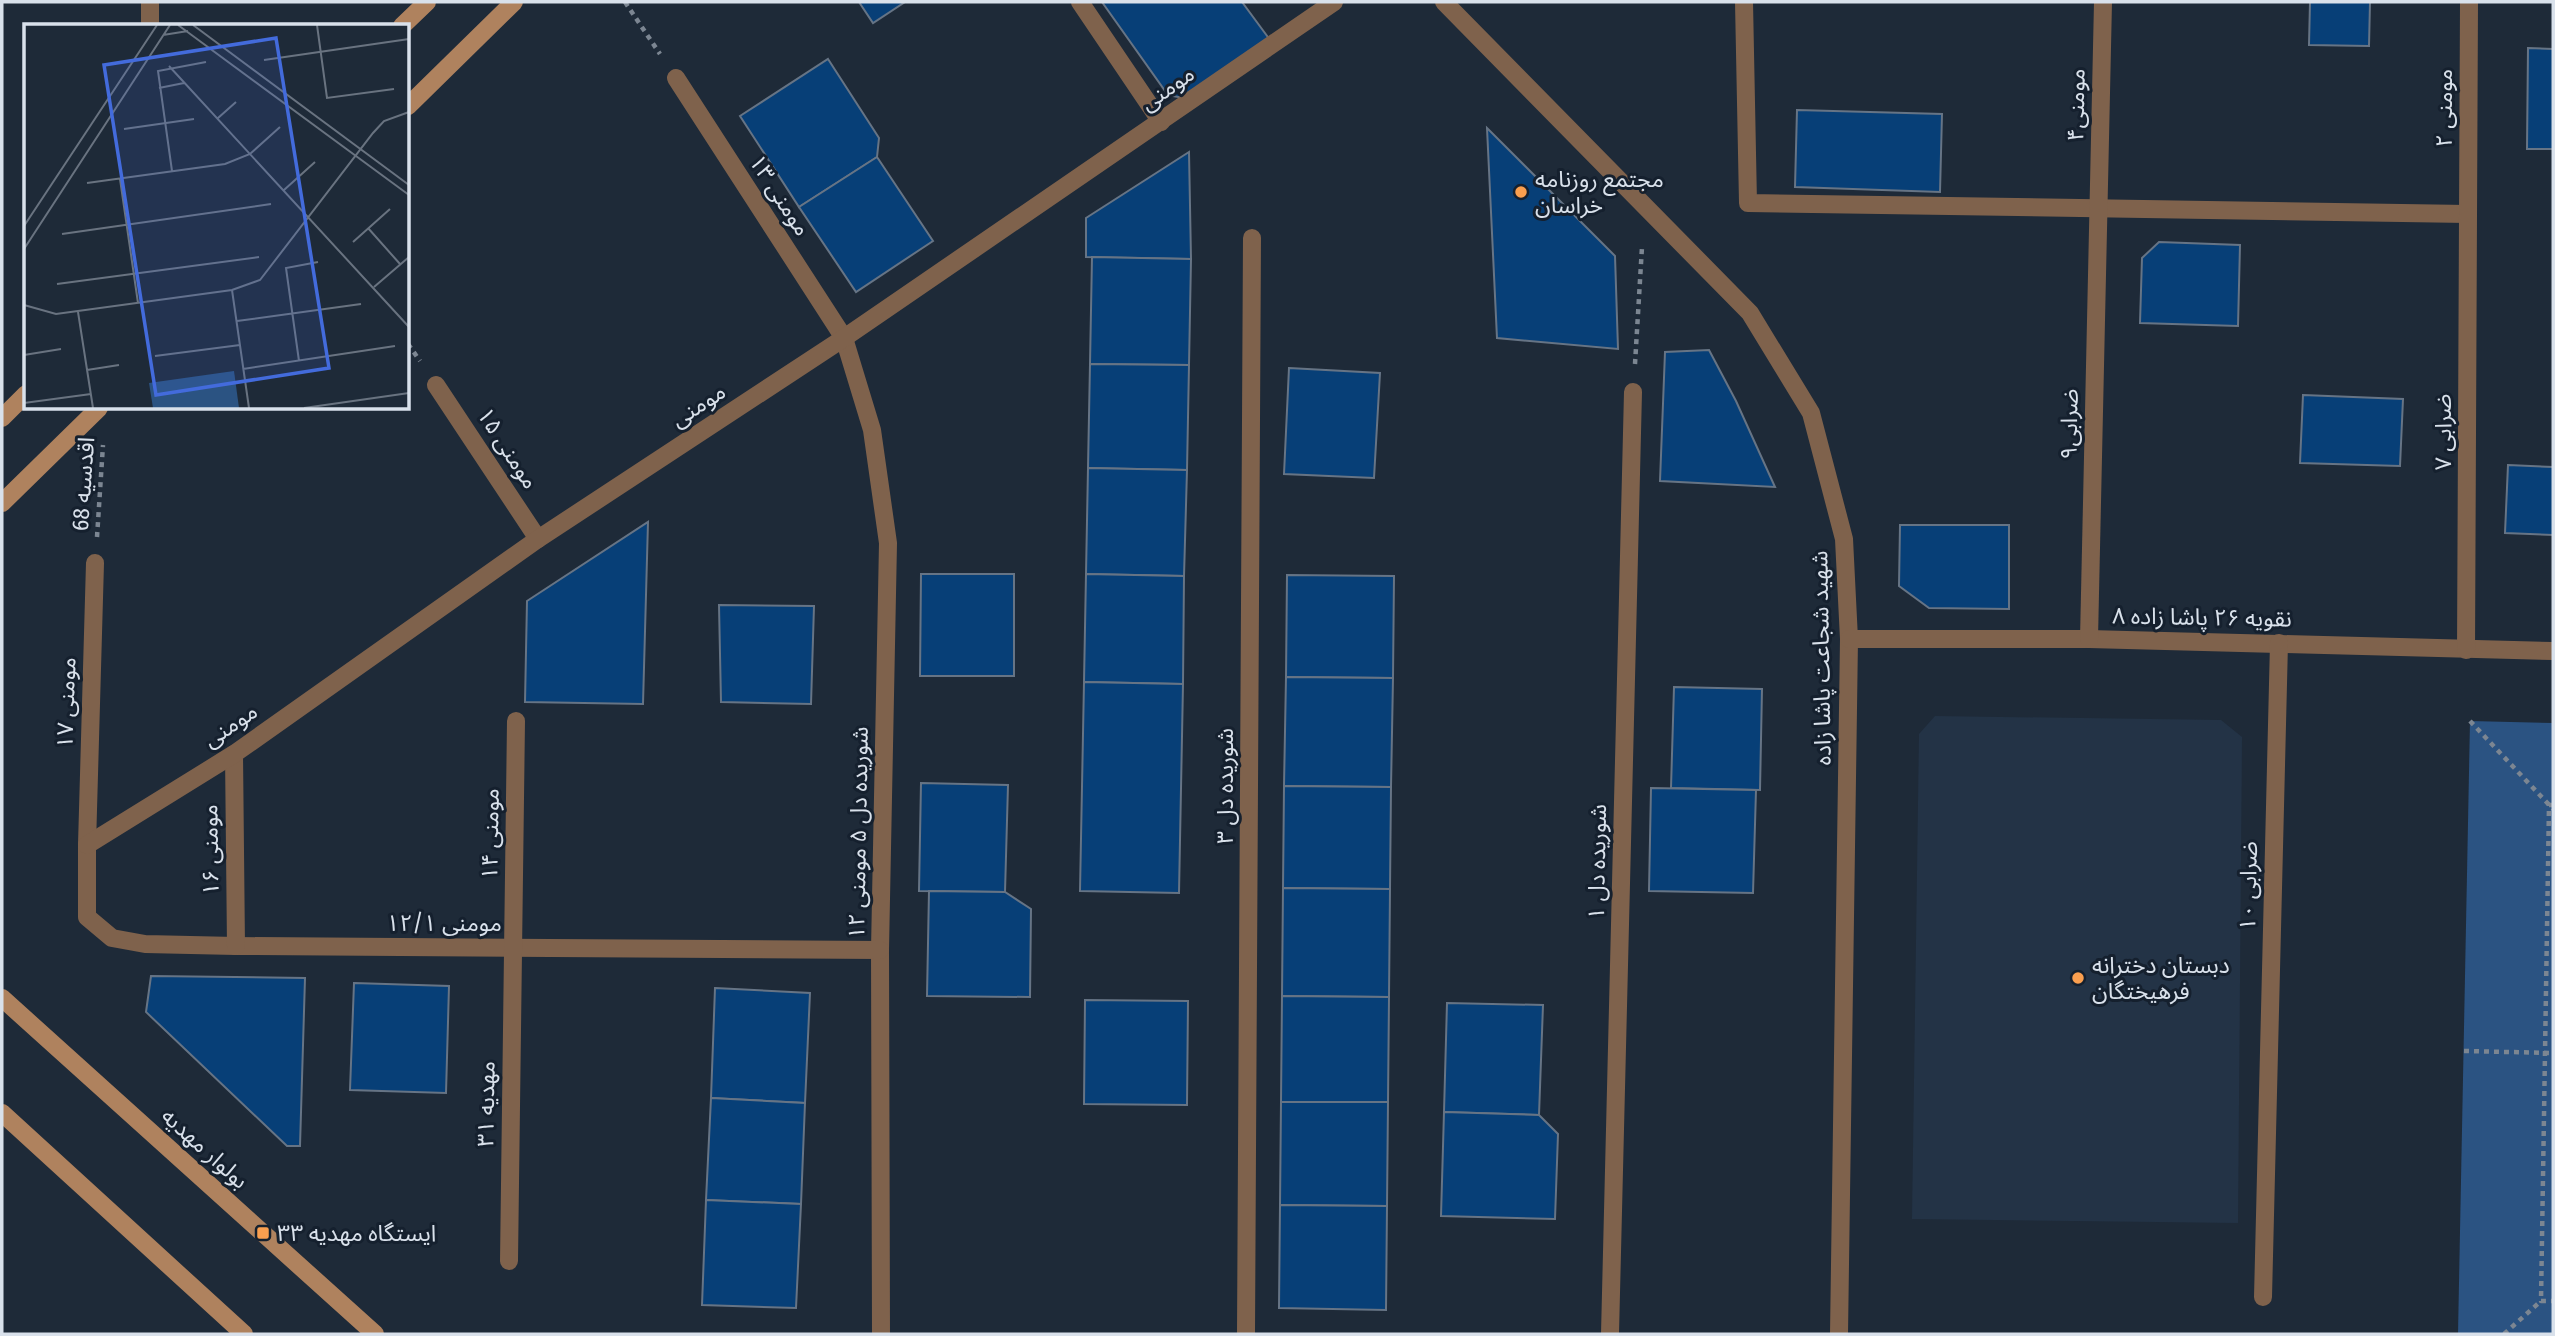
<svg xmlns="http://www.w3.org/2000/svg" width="2555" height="1336" viewBox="0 0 2555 1336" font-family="'Fira Sans Condensed','Noto Sans Arabic',sans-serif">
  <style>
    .built { fill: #233346 }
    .green { fill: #2b5382 }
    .building { fill: #073f77; stroke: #667485; stroke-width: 2 }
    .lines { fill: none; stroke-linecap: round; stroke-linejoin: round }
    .path { stroke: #7c8692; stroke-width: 4.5; stroke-dasharray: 5 5; stroke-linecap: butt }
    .minor { stroke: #7f624c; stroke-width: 18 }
    .secondary { stroke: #af825e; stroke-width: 18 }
    .poi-dot { fill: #fa9f4f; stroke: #15202e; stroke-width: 2.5 }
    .labels { text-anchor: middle; stroke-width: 6; stroke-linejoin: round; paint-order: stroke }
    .street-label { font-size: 23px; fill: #d9e1eb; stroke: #15202e }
    .poi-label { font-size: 23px; fill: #d9e1eb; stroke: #15202e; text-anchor: start }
    .inset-road { fill: none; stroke: #697380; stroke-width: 2 }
    .view { fill: #436bdc; fill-opacity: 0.15; stroke: #436bdc; stroke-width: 3.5 }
    .inset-edge { fill: none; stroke: #d9e1eb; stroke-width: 3.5 }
  </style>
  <rect width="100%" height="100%" fill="#1e2a38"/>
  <path class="built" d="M 1935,716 L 2221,720 L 2242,737 L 2238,1223 L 1912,1219 L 1919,734 Z"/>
  <path class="green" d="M 2470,721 L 2553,723 L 2553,1334 L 2458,1334 Z"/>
  <g class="building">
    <path d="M 859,2 L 905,2 L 873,23 Z"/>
    <path d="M 1102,2 L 1242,2 L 1273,44 L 1194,100 L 1168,95 Z"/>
    <path d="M 2310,2 L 2370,2 L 2369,46 L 2309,45 Z"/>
    <path d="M 2528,48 L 2553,49 L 2553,149 L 2527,149 Z"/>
    <path d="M 828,59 L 879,138 L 877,157 L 799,207 L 740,116 Z"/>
    <path d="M 1797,110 L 1942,114 L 1940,192 L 1795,187 Z"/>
    <path d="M 1487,128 L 1615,256 L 1618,349 L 1497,338 Z"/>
    <path d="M 1189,152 L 1191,259 L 1086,257 L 1086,218 Z"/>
    <path d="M 877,157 L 933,241 L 856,292 L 799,207 Z"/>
    <path d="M 2159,242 L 2240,245 L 2238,326 L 2140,323 L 2142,258 Z"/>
    <path d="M 1092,257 L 1191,259 L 1189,365 L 1090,364 Z"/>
    <path d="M 1709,350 L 1736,401 L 1775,487 L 1660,481 L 1665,352 Z"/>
    <path d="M 1090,364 L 1189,365 L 1187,470 L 1088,468 Z"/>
    <path d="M 1289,368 L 1380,373 L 1374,478 L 1284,474 Z"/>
    <path d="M 2303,395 L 2403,399 L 2400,466 L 2300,463 Z"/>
    <path d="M 2508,465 L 2553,467 L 2553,535 L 2505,533 Z"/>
    <path d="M 1088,468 L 1187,470 L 1184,576 L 1086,574 Z"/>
    <path d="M 648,522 L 643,704 L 525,702 L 527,601 Z"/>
    <path d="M 1900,525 L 2009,525 L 2009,609 L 1929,608 L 1899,586 Z"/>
    <path d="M 921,574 L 1014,574 L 1014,676 L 920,676 Z"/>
    <path d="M 1086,574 L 1184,576 L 1183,684 L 1084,682 Z"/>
    <path d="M 1287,575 L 1394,576 L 1393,678 L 1286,677 Z"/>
    <path d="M 719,605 L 814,606 L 811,704 L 721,702 Z"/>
    <path d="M 1286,677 L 1393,678 L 1391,787 L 1284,786 Z"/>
    <path d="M 1084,682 L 1183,684 L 1179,893 L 1080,891 Z"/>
    <path d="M 1674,687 L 1762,689 L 1760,790 L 1671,788 Z"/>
    <path d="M 921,783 L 1008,785 L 1005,892 L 919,891 Z"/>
    <path d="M 1284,786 L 1391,787 L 1390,889 L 1283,888 Z"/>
    <path d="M 1651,788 L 1756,790 L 1753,893 L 1649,891 Z"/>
    <path d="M 1283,888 L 1390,889 L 1389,997 L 1282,996 Z"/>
    <path d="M 929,891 L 1005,892 L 1031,909 L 1030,997 L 927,996 Z"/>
    <path d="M 151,976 L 305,978 L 300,1146 L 287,1146 L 146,1012 Z"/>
    <path d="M 354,983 L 449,986 L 446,1093 L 350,1090 Z"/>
    <path d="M 715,988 L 810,993 L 805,1103 L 711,1098 Z"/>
    <path d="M 1282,996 L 1389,997 L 1388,1102 L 1281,1102 Z"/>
    <path d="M 1085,1000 L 1188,1001 L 1187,1105 L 1084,1104 Z"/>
    <path d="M 1447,1003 L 1543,1005 L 1539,1115 L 1444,1112 Z"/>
    <path d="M 711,1098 L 805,1103 L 801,1204 L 706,1200 Z"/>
    <path d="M 1281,1102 L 1388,1102 L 1387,1206 L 1280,1205 Z"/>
    <path d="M 1444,1112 L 1539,1115 L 1558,1134 L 1555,1219 L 1441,1216 Z"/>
    <path d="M 706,1200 L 801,1204 L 796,1308 L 702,1305 Z"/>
    <path d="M 1280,1205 L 1387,1206 L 1386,1310 L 1279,1308 Z"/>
  </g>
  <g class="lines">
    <g class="path">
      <path d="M 625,2 L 660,54"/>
      <path d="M 408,344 L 420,361"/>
      <path d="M 1635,364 L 1642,247"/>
      <path d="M 97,537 L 103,445"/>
      <path d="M 2470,721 L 2553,809"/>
      <path d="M 2553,805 L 2549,805 L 2541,1301 L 2553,1301"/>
      <path d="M 2464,1051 L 2553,1053"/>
      <path d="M 2504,1334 L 2541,1301"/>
    </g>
    <g class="minor">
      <path d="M 1080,2 L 1161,122"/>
      <path d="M 1444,2 L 1750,313 L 1811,413 L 1844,539 L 1849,639 L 1839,1334"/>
      <path d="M 1744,2 L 1748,203 L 2468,214"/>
      <path d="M 150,26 L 150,2"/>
      <path d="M 676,78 L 844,338 L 872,430 L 888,543 L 880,950 L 881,1334"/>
      <path d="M 436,385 L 538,539"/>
      <path d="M 95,563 L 87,845 L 87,917 L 112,938 L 145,944 L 236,946 L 880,950"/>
      <path d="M 1849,639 L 2089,639 L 2553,651"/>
      <path d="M 2089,639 L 2103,2"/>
      <path d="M 2466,650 L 2469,2"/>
      <path d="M 234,754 L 236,946"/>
      <path d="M 87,845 L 234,754 L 538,539 L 844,338 L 1334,2"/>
      <path d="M 509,1261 L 516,721"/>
      <path d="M 2263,1297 L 2279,643"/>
      <path d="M 1246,1334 L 1252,238"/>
      <path d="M 1610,1334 L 1633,392"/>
    </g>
    <g class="secondary">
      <path d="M 402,26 L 427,2"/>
      <path d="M 408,106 L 514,2"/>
      <path d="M 2,418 L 26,394"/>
      <path d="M 2,503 L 99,408"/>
      <path d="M 2,998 L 375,1334"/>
      <path d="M 2,1113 L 244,1334"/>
    </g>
  </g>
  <g class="poi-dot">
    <circle cx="1521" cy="192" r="7"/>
    <circle cx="2078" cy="978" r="7"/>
    <rect x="256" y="1226" width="14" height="14" rx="3.5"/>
  </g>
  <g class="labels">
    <g class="street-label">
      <text transform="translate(1167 88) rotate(-35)" y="8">مومنی</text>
      <text transform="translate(2076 105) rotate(-89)" y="8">مومنی۴</text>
      <text transform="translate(2444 108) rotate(-90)" y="8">مومنی ۲</text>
      <text transform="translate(780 195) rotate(57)" y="8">مومنی ۱۳</text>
      <text transform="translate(698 405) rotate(-33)" y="8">مومنی</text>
      <text transform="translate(2069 424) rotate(-89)" y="8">ضرابی۹</text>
      <text transform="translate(2443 432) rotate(-90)" y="8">ضرابی ۷</text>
      <text transform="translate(508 448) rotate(57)" y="8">مومنی ۱۵</text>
      <text transform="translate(83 484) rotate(-86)" y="8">اقدسیه 68</text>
      <text transform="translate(2202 617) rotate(1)" y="8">نقویه ۲۶ پاشا زاده ۸</text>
      <text transform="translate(1821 658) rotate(-91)" y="8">شهید شجاعت پاشا زاده</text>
      <text transform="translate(66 703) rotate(-88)" y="8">مومنی ۱۷</text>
      <text transform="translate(230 725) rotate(-34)" y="8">مومنی</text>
      <text transform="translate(1225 786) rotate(-90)" y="8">شوریده دل ۳</text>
      <text transform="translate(858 833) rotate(-89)" y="8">شوریده دل ۵ مومنی ۱۲</text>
      <text transform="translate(490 834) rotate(-89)" y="8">مومنی ۱۴</text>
      <text transform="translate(210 850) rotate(-91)" y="8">مومنی ۱۶</text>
      <text transform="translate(1597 862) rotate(-89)" y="8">شوریده دل ۱</text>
      <text transform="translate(2248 886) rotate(-89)" y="8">ضرابی ۱۰</text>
      <text x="444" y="931">مومنی ۱۲/۱</text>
      <text transform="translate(486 1104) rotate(-89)" y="8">مهدیه ۳۱</text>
      <text transform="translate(205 1148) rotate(42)" y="8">بولوار مهدیه</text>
    </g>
    <g class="poi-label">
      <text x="1535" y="187">مجتمع روزنامه<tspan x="1535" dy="26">خراسان</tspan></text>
      <text x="2092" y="973">دبستان دخترانه<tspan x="2092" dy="26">فرهیختگان</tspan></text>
      <text x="277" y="1241">ایستگاه مهدیه ۳۳</text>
    </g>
  </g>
  <g transform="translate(24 24)">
    <rect width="385" height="385" fill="#1e2a38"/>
    <path d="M 210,347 L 215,384 L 129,384 L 125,359 Z" fill="#2b5382"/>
    <path class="inset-road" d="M 154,1 L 385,171M 169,1 L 385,161M 293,1 L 303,74 L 370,65M 139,11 L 164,7M 240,36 L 385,15M 145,42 L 385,303M 135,64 L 160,59M 194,94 L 212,78M 100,105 L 170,95M 148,147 L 134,47 L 182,38M 96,155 L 114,279M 63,159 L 201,140 L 226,130 L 256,103M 260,166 L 291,138M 0,202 L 133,1M 344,204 L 376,240M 38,210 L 247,180M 329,218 L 366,185M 0,225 L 146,1M 33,260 L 235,233M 350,263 L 385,233M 208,266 L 225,384M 0,281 L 32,290 L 208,266 L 236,256 L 349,109 L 360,97 L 385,88M 54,288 L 69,384M 213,297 L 337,280M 0,331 L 37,325M 131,332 L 216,321M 275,337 L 262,244 L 294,238M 219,345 L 371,322M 63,346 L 95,341M 0,379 L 67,370M 280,384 L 385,369"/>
    <path class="view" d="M 252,14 L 305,344 L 132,371 L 80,41 Z"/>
    <rect width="385" height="385" class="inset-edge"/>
  </g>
  <rect width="2555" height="1336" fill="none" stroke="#d9e1eb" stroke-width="7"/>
</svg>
